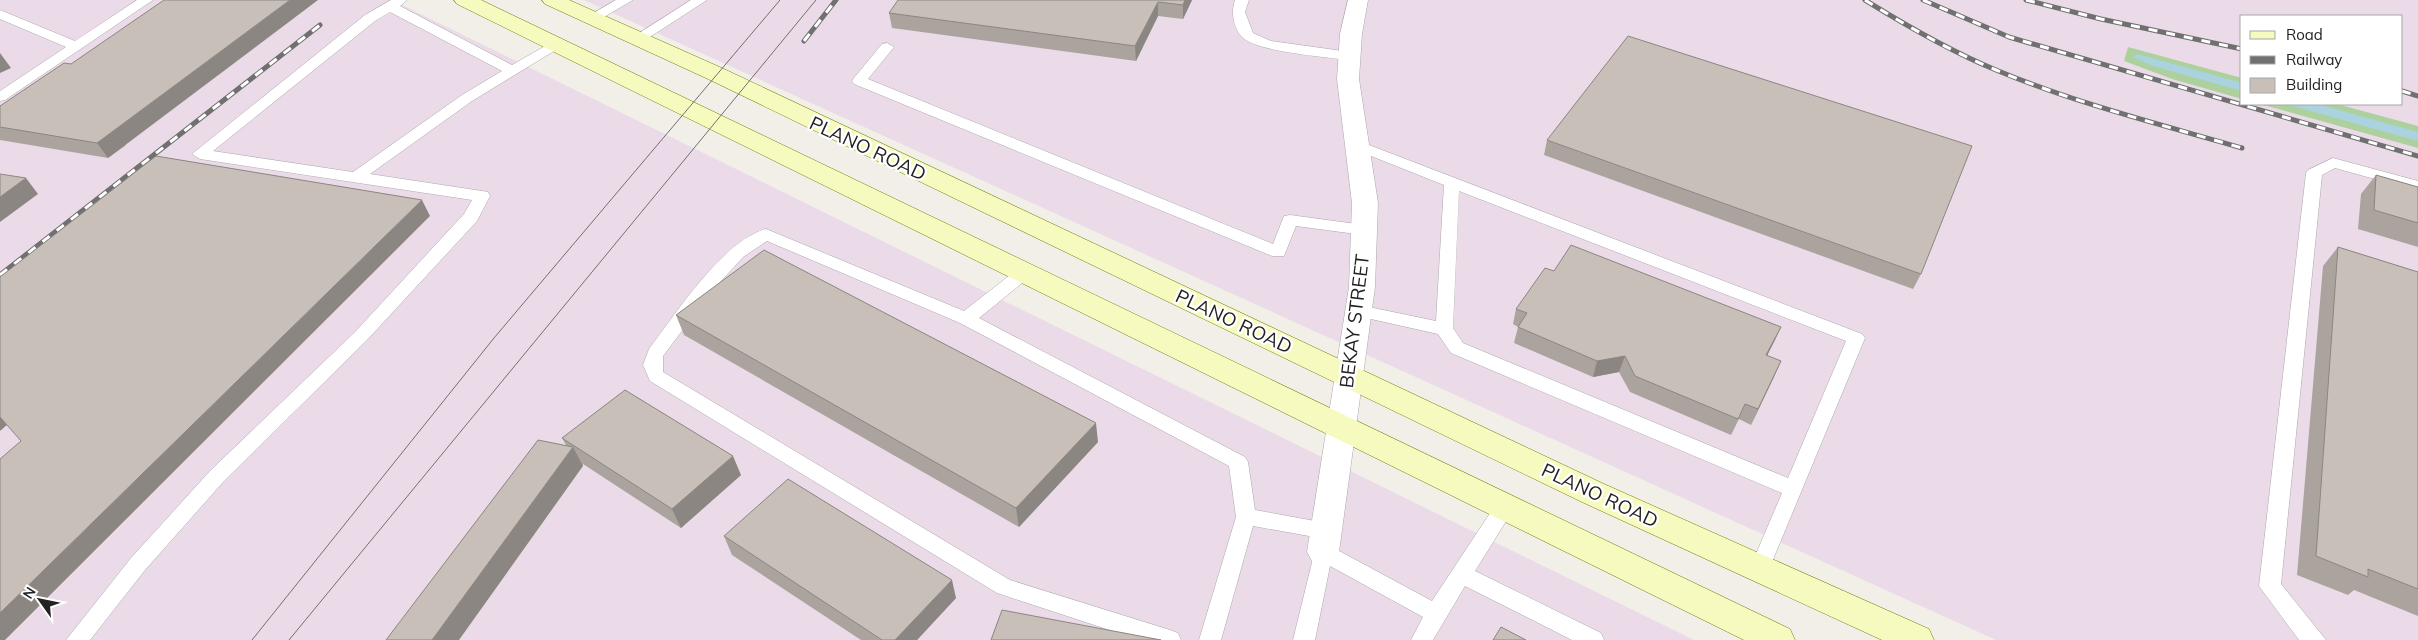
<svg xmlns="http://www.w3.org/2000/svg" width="2418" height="640" viewBox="0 0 2418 640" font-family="Mulish,sans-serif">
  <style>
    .industrial { fill: #ebdbe8; fill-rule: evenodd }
    .forest { fill: #add19e }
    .water { fill: #aad3df }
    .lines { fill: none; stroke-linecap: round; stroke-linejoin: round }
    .lane-casing { stroke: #a9a9a9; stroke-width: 1 }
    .street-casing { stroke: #a9a9a9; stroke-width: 1 }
    .secondary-casing { stroke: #707d05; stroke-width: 1 }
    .lane { fill: #fff; fill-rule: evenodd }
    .street { fill: #fff; fill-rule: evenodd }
    .secondary { fill: #f7fabf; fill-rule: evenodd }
    .tram { stroke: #707070; stroke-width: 1 }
    .rail-casing { stroke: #707070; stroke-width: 5 }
    .rail { stroke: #fff; stroke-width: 3; stroke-dasharray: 9; stroke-linecap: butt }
    .wall { fill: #aba49e }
    .shaded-wall { fill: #8b8681 }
    .building { fill: #c7bfb8; stroke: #8b8681 }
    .labels { text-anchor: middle; stroke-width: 4.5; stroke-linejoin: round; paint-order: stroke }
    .street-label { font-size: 19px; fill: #222; stroke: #fff }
  </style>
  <rect width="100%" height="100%" fill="#f2efe9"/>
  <g class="industrial">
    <path d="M 0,0 L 392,0 L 1694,640 L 0,640 Z"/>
    <path d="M 584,0 L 2418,0 L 2418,640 L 1996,640 ZM 2242,16 L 2402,16 L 2402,104 L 2242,104 Z"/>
  </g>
  <g class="forest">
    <path d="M 2128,47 L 2242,78 L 2242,99 L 2172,79 L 2124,61 Z"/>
    <path d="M 2260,104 L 2337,104 L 2418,126 L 2418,148 Z"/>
  </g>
  <g class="water">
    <path d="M 2137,54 L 2242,83 L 2242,91 L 2150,65 L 2133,57 Z"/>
    <path d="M 2286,104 L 2317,104 L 2418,132 L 2418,141 Z"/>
  </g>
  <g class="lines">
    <defs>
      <g id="lane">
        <path d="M 137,0 L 153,0 L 5,100 L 0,101 L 0,91 L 66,47 L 0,19 L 0,10 L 75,41 Z"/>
        <path d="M 391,0 L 407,0 L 400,6 L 512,65 L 552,42 L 562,42 L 564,45 L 472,101 L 370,174 L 482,191 L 488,192 L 490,196 L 477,221 L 367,340 L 224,481 L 145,570 L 90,640 L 66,640 L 131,558 L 210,471 L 355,332 L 464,214 L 472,200 L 200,159 L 192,154 L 365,15 ZM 390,12 L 502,71 L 462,95 L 353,172 L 213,151 L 375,21 Z"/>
        <path d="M 616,0 L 633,0 L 597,21 L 587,21 L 585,18 Z"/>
        <path d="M 691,0 L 707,0 L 642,42 L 632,42 L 630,39 Z"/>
        <path d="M 1235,0 L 1249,0 L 1245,12 L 1253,33 L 1271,41 L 1350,52 L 1357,56 L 1350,60 C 1328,57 1254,52 1241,36 C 1233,26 1231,12 1235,0 Z"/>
        <path d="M 887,43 L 894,47 L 868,79 L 1273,244 L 1284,216 L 1290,215 L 1364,225 L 1370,226 L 1372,230 L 1370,234 L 1364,235 L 1296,226 L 1284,256 L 1272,256 L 854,84 L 852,81 L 854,78 L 882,44 Z"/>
        <path d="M 1356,140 L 1862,334 L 1865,338 L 1767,574 L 1760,577 L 1753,574 L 1750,568 L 1782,493 L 1451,353 L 1438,334 L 1353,315 L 1350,311 L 1353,307 L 1359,305 L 1436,321 L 1444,185 L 1351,148 L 1348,145 ZM 1459,191 L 1846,341 L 1788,478 L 1463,343 L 1453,328 Z"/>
        <path d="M 2333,158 L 2418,181 L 2418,191 L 2335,168 L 2322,175 L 2281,584 L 2326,640 L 2299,640 L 2259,586 L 2306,173 L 2308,170 Z"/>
        <path d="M 766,229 L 964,311 L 1019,268 L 1031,268 L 1033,272 L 1031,276 L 979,318 L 1245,457 L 1248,462 L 1255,510 L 1326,523 L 1333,525 L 1336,531 L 1333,537 L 1326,539 L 1253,526 L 1221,640 L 1199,640 L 1236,517 L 1229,466 L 960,323 L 767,241 L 743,257 L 712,291 L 663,356 L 663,372 L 1010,580 L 1170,630 L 1178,633 L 1181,640 L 1140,640 L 997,593 L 650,381 L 643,365 L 649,349 C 676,314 722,241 766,229 Z"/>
        <path d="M 1505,499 L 1512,501 L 1515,507 L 1475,571 L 1601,633 L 1604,640 L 1572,640 L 1465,586 L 1433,640 L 1411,640 L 1423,617 L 1330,566 L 1315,640 L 1293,640 L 1316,546 L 1323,543 L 1330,546 L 1432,601 L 1498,501 Z"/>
      </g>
      <path id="street" d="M 1348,0 L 1368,0 L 1362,34 L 1359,79 L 1378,203 L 1375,287 L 1339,552 L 1334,561 L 1323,565 L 1312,561 L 1307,552 L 1349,287 L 1352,203 L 1337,79 L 1340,34 Z"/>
      <g id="secondary">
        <path d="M 454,0 L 481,0 L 1790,629 L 1795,640 L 1744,640 L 457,4 Z"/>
        <path d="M 542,0 L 569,0 L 724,69 L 1604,484 L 1929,629 L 1934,640 L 1882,640 L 1582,502 L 708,79 L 545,4 Z"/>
      </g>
    </defs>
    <use href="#lane" class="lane-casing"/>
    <use href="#street" class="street-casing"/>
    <use href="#secondary" class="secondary-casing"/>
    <use href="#lane" class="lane"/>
    <use href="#street" class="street"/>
    <use href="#secondary" class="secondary"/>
    <g class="tram">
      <path d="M 252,640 L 494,338 L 780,0"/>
      <path d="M 289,640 L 816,0"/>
    </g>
    <defs>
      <g id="rail">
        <path d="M 1865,0 C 1907,26 1950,51 1996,70 C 2075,103 2159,124 2242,148"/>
        <path d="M 1923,0 L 2009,37 L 2418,156"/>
        <path d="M 2026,0 L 2101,19 L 2242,49"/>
        <path d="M 804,41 L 836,0"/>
        <path d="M 2402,91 L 2418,96"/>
        <path d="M 0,275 L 320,25"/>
      </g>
    </defs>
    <use href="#rail" class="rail-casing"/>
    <use href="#rail" class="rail"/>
  </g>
  <g class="wall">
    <path d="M 1192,0 L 1183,19 L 1158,16 L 1136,61 L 892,28 L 889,13 Z"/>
    <path d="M 0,106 L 126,145 L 108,158 L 0,140 Z"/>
    <path d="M 1547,140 L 1921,274 L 1913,289 L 1544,155 Z"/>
    <path d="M 2376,175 L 2418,187 L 2418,247 L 2358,229 L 2361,194 Z"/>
    <path d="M 2338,247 L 2418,272 L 2418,616 L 2354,590 L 2348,595 L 2297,575 L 2323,266 Z"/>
    <path d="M 1554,271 L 1781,327 L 1767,356 L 1781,361 L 1751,425 L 1739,419 L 1731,435 L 1630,392 L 1619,372 L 1593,377 L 1514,343 L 1518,327 L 1513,324 L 1516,309 Z"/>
    <path d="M 676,315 L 1098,442 L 1019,527 L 684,335 Z"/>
    <path d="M 562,438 L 741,475 L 681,528 L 583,464 L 583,466 L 566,445 Z"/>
    <path d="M 724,536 L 956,598 L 917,640 L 861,640 L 732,555 Z"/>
  </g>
  <g class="shaded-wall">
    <path d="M 290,0 L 318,0 L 108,158 L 97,143 Z"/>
    <path d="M 1185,0 L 1192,0 L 1183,19 L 1183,5 Z"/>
    <path d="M 1158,2 L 1158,16 L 1136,61 L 1135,46 Z"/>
    <path d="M 0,53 L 11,68 L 0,73 Z"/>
    <path d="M 26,178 L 38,194 L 0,222 L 0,197 Z"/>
    <path d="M 422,200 L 430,216 L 5,640 L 0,640 L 0,613 Z"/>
    <path d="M 1781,327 L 1774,342 L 1759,371 L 1766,355 Z"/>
    <path d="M 1625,356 L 1619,372 L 1593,377 L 1597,361 Z"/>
    <path d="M 1781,361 L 1774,377 L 1751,425 L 1758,409 Z"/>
    <path d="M 0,416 L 8,424 L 0,431 Z"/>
    <path d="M 1096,423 L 1098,442 L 1019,527 L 1016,508 Z"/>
    <path d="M 573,447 L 583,466 L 459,640 L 432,640 Z"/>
    <path d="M 733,456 L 741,475 L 681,528 L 672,509 Z"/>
    <path d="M 952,580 L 956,598 L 917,640 L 895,640 Z"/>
  </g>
  <g class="building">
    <path d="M 164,0 L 290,0 L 97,143 L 0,127 L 0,106 L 64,63 L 71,64 Z"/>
    <path d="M 898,0 L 1185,0 L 1183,5 L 1158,2 L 1135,46 L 889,13 Z"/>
    <path d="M 1628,36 L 1972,146 L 1921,274 L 1547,140 Z"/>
    <path d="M 156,156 L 422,200 L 0,613 L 0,459 L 21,441 L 0,417 L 0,277 Z"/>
    <path d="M 0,174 L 26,178 L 0,197 Z"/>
    <path d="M 2376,175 L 2418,187 L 2418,223 L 2374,210 Z"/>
    <path d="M 1571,245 L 1781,327 L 1766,355 L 1781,361 L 1758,409 L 1745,404 L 1738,419 L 1635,376 L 1625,356 L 1597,361 L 1518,327 L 1527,313 L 1516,309 L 1545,268 L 1554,271 Z"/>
    <path d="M 2338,247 L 2418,272 L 2418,589 L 2368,569 L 2368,577 L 2316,556 Z"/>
    <path d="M 764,250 L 1096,423 L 1016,508 L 676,315 Z"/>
    <path d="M 625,390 L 733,456 L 672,509 L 562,438 Z"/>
    <path d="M 538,440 L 573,447 L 432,640 L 386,640 Z"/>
    <path d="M 788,479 L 952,580 L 895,640 L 882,640 L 724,536 Z"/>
    <path d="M 1002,610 L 1161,640 L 991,640 Z"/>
    <path d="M 1501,627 L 1526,640 L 1493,640 Z"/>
  </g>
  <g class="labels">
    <g class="street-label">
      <text transform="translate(868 148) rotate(25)" y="7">PLANO ROAD</text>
      <text transform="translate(1234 321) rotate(25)" y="7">PLANO ROAD</text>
      <text transform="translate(1354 321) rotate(-83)" y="7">BEKAY STREET</text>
      <text transform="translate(1600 495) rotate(25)" y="7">PLANO ROAD</text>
    </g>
  </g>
  <rect x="2240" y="15" width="162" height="90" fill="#ffffff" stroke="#a7a7a7"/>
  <rect x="2250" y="31" width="25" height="8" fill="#f7fabf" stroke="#a7a7a7"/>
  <text x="2286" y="40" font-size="15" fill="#222222">Road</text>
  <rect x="2250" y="56" width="25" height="8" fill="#707070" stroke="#a7a7a7"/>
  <text x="2286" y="65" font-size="15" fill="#222222">Railway</text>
  <rect x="2250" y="78" width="25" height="15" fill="#c7bfb8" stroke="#a7a7a7"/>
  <text x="2286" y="90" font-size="15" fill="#222222">Building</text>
  <g transform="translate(40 600) rotate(303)" stroke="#ffffff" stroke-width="4" paint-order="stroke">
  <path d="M0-4L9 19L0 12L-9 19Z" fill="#222222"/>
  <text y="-8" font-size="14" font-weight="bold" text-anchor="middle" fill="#222222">N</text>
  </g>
</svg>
